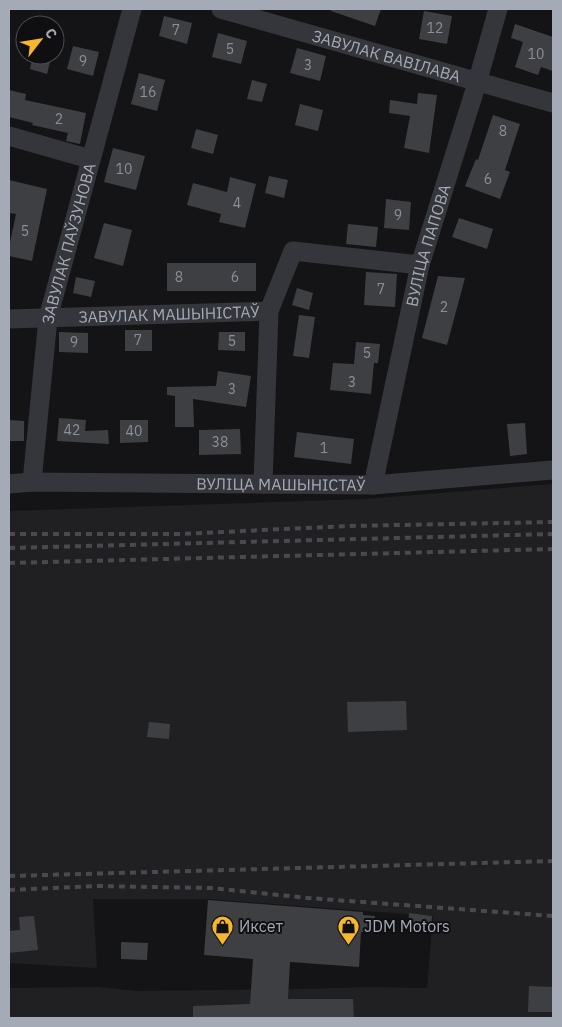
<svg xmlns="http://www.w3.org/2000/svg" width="562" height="1027" viewBox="0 0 562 1027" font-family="'IBM Plex Sans',sans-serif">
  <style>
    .built { fill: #202023 }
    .building { fill: #3e3f43 }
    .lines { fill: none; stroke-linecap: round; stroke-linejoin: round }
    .minor { stroke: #35363b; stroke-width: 19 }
    .rail { stroke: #484a50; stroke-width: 4; stroke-dasharray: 6 5; stroke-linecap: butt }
    .labels { text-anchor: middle; stroke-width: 4; stroke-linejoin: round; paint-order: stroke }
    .number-label { font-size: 14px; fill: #8b8f9a }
    .street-label { font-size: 16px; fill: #a5aab7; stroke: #0f0f11 }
    .poi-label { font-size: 16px; fill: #a5aab7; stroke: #0f0f11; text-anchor: start }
  </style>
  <rect width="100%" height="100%" fill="#141416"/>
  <path class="built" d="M 553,484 L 553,1018 L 9,1018 L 9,988 L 98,987 L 135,991 L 303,989 L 370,987 L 427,988 L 433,916 L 208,899 L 93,899 L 97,968 L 9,963 L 9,511 L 364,499 Z"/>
  <g class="building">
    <path d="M 331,9 L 381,9 L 375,26 L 331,11 Z"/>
    <path d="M 424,11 L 452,16 L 447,44 L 419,39 Z"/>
    <path d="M 164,16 L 192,23 L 187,44 L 159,36 Z"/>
    <path d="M 515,24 L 553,37 L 553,71 L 541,67 L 538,75 L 515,67 L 523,42 L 511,38 Z"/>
    <path d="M 218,33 L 247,41 L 241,64 L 212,57 Z"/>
    <path d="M 73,46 L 99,52 L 93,76 L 67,69 Z"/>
    <path d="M 297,48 L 326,56 L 320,81 L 290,73 Z"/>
    <path d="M 33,55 L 51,58 L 47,74 L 30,69 Z"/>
    <path d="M 139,73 L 165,80 L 157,111 L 131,104 Z"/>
    <path d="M 252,80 L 267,84 L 262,102 L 247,99 Z"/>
    <path d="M 9,90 L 26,94 L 25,100 L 86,113 L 80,144 L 66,141 L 68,133 L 32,125 L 33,123 L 9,117 Z"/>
    <path d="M 418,93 L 437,95 L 429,153 L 404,148 L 410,116 L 389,113 L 390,100 L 417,104 Z"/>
    <path d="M 300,104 L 323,110 L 318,131 L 295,125 Z"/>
    <path d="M 493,115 L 520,124 L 505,170 L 510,172 L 500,199 L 465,186 L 476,159 L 478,160 Z"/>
    <path d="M 196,129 L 218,135 L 213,154 L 191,148 Z"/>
    <path d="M 113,148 L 145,156 L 136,190 L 104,182 Z"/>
    <path d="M 269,176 L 288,180 L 284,198 L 265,193 Z"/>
    <path d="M 230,177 L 256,184 L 245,228 L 219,222 L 221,214 L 187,205 L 193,183 L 227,192 Z"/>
    <path d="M 9,180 L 47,189 L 32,261 L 9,256 L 9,247 L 16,214 L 9,213 Z"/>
    <path d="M 386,199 L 411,202 L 409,230 L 384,228 Z"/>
    <path d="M 459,218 L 493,229 L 487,249 L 452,237 Z"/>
    <path d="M 104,223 L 132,230 L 123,266 L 94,258 Z"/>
    <path d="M 348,224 L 378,227 L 376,247 L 346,244 Z"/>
    <rect x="167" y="263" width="89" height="28"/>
    <path d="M 366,272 L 397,274 L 395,307 L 364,305 Z"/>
    <path d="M 438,276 L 465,278 L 447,345 L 422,338 Z"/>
    <path d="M 76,277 L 95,281 L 91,297 L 73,293 Z"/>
    <path d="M 297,288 L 313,293 L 309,310 L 292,305 Z"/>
    <path d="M 299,315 L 315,317 L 309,358 L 293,356 Z"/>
    <rect x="125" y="330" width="27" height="21"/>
    <path d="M 59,332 L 88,333 L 88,353 L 59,352 Z"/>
    <path d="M 219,332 L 245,332 L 245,351 L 218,350 Z"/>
    <path d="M 356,342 L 380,344 L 378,363 L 374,363 L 371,394 L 330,390 L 333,363 L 354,364 Z"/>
    <path d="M 218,371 L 251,376 L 246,407 L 193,399 L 194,427 L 175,427 L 175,396 L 167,395 L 167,387 L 216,386 Z"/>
    <path d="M 59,418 L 86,420 L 85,431 L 108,430 L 109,444 L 57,441 Z"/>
    <path d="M 9,420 L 24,421 L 24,441 L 9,441 Z"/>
    <path d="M 120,420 L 148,420 L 148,442 L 120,443 Z"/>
    <path d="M 525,423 L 527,454 L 510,456 L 507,424 Z"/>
    <path d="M 240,429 L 241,454 L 199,455 L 199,430 Z"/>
    <path d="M 297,432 L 354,439 L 351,464 L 294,457 Z"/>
    <path d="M 406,701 L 407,730 L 348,732 L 347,702 Z"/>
    <path d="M 149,722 L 170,724 L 169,739 L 147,737 Z"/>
    <path d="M 208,900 L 363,912 L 363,915 L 375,916 L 374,933 L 361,932 L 359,967 L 290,962 L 288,999 L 353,999 L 354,1018 L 193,1018 L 193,1006 L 250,1004 L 253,959 L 204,955 Z"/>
    <path d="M 409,913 L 432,916 L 431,929 L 408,927 Z"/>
    <path d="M 34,916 L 38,950 L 9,953 L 9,931 L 20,930 L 19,917 Z"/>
    <path d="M 121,942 L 148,943 L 147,960 L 121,959 Z"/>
    <path d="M 529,986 L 553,987 L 553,1012 L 528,1012 Z"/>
  </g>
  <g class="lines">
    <g class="minor">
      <path id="s1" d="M 221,9 L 553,103"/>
      <path d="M 9,136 L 90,159"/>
      <path id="s2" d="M 9,319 L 269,311"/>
      <path id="s3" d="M 32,482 L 48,318 L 132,9"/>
      <path id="s4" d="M 9,484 L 32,482 L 373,485 L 553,470"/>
      <path d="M 263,484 L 269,311 L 293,251 L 420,265"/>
      <path id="s5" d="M 373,485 L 420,265 L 477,83 L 498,9"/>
    </g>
    <g class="rail">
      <path d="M 9,534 L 180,534 L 348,526 L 553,522"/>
      <path d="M 9,548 L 553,534"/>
      <path d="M 9,563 L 553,549"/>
      <path d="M 9,876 L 553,861"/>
      <path d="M 9,890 L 97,886 L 211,888 L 308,898 L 553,916"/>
    </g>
  </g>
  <defs>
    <symbol id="shop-pin" viewBox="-11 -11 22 30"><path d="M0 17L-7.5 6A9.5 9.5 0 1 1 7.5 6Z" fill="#f7b72b" stroke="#0f0f11"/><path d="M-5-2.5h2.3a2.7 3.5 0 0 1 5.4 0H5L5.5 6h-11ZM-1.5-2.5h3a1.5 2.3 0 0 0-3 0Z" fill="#111"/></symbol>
  </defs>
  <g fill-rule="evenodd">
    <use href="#shop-pin" x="210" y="914" width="25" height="34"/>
    <use href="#shop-pin" x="336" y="914" width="25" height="34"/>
  </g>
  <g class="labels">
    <g class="number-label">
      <text x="435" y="33">12</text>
      <text x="176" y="35">7</text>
      <text x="230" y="54">5</text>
      <text x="536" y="59">10</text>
      <text x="83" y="66">9</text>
      <text x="308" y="70">3</text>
      <text x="148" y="97">16</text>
      <text x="59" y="124">2</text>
      <text x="503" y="136">8</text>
      <text x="124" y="174">10</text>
      <text x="488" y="184">6</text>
      <text x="237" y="208">4</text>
      <text x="398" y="220">9</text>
      <text x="25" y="236">5</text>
      <text x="179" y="282">8</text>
      <text x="235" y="282">6</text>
      <text x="381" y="294">7</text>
      <text x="444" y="312">2</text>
      <text x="138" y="345">7</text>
      <text x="232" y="346">5</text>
      <text x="74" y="347">9</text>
      <text x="367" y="358">5</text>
      <text x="352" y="387">3</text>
      <text x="232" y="394">3</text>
      <text x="72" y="435">42</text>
      <text x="134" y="436">40</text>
      <text x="220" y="447">38</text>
      <text x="324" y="453">1</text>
    </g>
    <g class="street-label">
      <text dy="6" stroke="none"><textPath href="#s1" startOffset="172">ЗАВУЛАК ВАВІЛАВА</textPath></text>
      <text dy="6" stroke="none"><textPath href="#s3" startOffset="242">ЗАВУЛАК ПАЎЗУНОВА</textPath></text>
      <text dy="6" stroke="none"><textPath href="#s5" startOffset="246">ВУЛІЦА ПАПОВА</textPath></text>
      <text dy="6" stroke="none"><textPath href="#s2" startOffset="160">ЗАВУЛАК МАШЫНІСТАЎ</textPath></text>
      <text dy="6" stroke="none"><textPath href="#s4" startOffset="272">ВУЛІЦА МАШЫНІСТАЎ</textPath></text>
    </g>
    <g class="poi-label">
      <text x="239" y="932">Иксет</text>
      <text x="364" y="932">JDM Motors</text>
    </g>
  </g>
  <rect width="562" height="1027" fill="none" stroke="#a5aab7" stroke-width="20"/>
  <g transform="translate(40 40) rotate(59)"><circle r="24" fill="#0f0f11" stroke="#4b4d53"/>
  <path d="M0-4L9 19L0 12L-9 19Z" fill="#f7b72b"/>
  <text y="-8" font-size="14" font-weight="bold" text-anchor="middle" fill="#a5aab7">С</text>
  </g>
</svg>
